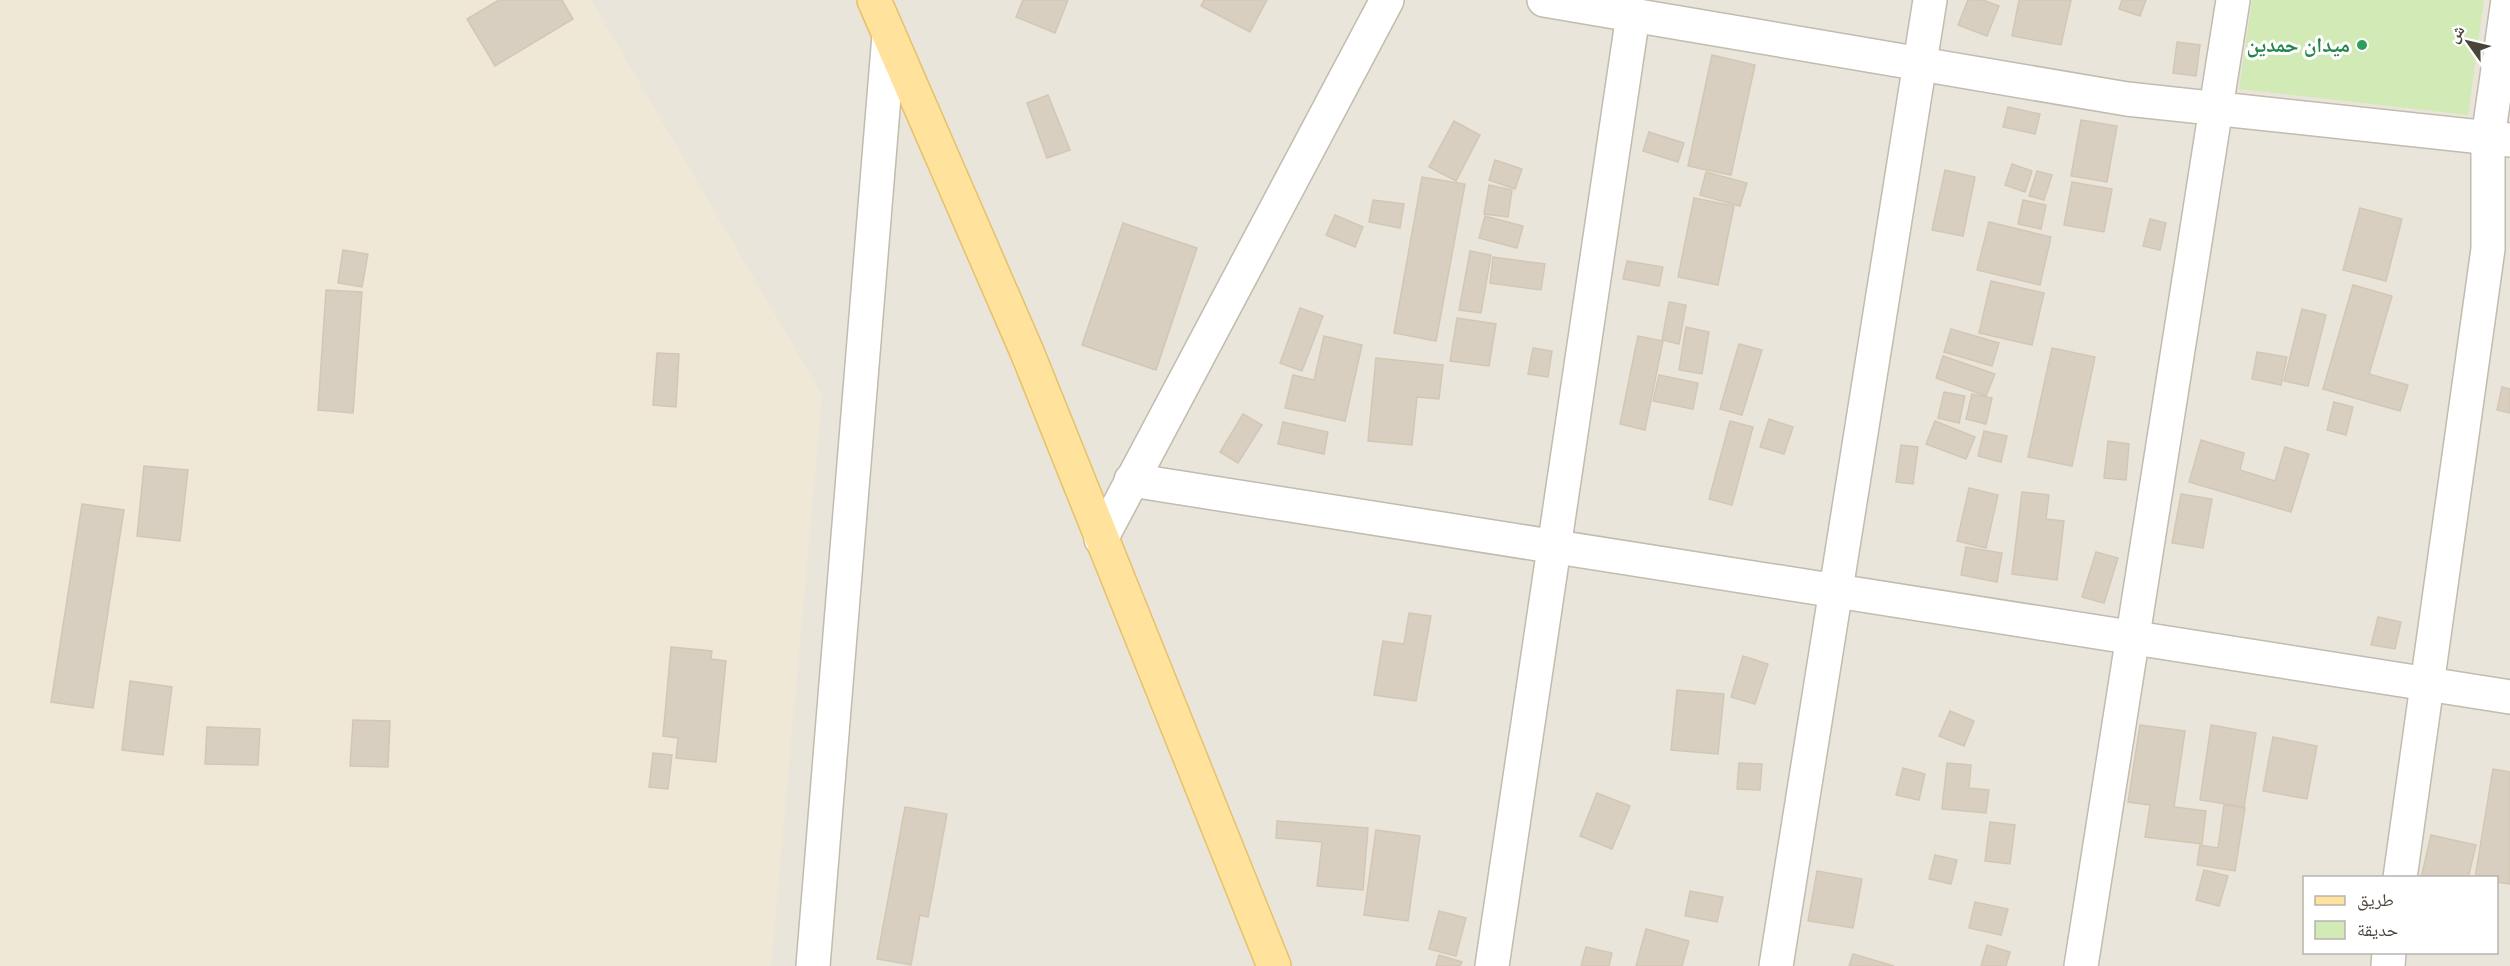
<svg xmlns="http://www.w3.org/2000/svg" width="2510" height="966" viewBox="0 0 2510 966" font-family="Inter,'Noto Naskh Arabic',sans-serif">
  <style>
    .residential { fill: #eae5da; fill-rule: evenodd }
    .education { fill: #efe8d6 }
    .green { fill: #d2eab5 }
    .building { fill: #d8cfc1; stroke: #d3c7b4; stroke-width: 1.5 }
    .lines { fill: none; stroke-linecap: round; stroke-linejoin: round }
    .minor-casing { stroke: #c2bbae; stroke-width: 36 }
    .major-casing { stroke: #e6c16a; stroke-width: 36 }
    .minor { stroke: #fff; stroke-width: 33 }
    .major { stroke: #ffe39c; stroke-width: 33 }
    .leisure-dot { fill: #2e9e5b; stroke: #fff; stroke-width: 2 }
    .labels { text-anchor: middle; stroke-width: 6; stroke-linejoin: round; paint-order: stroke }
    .leisure-label { font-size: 21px; font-weight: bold; fill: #27864d; stroke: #fff; text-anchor: end }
  </style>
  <rect width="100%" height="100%" fill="#f6f3ec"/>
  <path class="residential" d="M 0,0 L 2510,0 L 2510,966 L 0,966 ZM 2304,878 L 2496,878 L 2496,952 L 2304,952 Z"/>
  <path class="education" d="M 0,0 L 591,0 L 822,395 L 771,966 L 0,966 Z"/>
  <path class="green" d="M 2252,0 L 2484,0 L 2468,115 L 2239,89 Z"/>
  <g class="building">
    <path d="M 499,0 L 562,0 L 573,19 L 495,66 L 467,19 Z"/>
    <path d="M 1023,0 L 1068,0 L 1055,33 L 1016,17 Z"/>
    <path d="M 1204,0 L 1267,0 L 1250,32 L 1201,6 Z"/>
    <path d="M 1968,0 L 1983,0 L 1999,6 L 1987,36 L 1958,25 Z"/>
    <path d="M 2019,0 L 2071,0 L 2061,45 L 2012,36 Z"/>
    <path d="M 2122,0 L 2146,0 L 2140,16 L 2119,9 Z"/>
    <path d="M 2177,42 L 2200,45 L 2196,76 L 2173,73 Z"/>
    <path d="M 1712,55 L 1755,65 L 1731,175 L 1688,166 Z"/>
    <path d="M 1048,95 L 1070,150 L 1047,158 L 1027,103 Z"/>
    <path d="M 2008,107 L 2040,114 L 2035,134 L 2003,127 Z"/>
    <path d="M 2081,120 L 2117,126 L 2107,182 L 2071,176 Z"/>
    <path d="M 1454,121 L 1480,135 L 1456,181 L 1429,167 Z"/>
    <path d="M 1649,132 L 1684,143 L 1678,162 L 1643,151 Z"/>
    <path d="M 1495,160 L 1522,169 L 1515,189 L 1489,180 Z"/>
    <path d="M 2012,164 L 2032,171 L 2025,192 L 2005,185 Z"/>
    <path d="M 1945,170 L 1975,177 L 1963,236 L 1932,230 Z"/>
    <path d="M 2037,171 L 2052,175 L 2044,200 L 2029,196 Z"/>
    <path d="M 1706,172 L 1747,183 L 1740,206 L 1700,195 Z"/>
    <path d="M 1422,177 L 1465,184 L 1436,341 L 1394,333 Z"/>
    <path d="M 2072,182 L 2112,189 L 2104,232 L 2064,225 Z"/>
    <path d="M 1489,185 L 1512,190 L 1508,217 L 1484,214 Z"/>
    <path d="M 1694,198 L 1734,206 L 1718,285 L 1678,277 Z"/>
    <path d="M 1373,200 L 1404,204 L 1400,228 L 1369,222 Z"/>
    <path d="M 2023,200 L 2046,205 L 2041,229 L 2018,224 Z"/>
    <path d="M 2360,208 L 2402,219 L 2386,281 L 2343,270 Z"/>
    <path d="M 1335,215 L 1363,227 L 1355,247 L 1326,235 Z"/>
    <path d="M 1485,216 L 1523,226 L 1517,248 L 1479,238 Z"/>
    <path d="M 2150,219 L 2166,223 L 2160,250 L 2143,246 Z"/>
    <path d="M 1989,222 L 2051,237 L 2040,285 L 1977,270 Z"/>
    <path d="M 1123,223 L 1197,248 L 1156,370 L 1082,345 Z"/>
    <path d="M 343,250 L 368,254 L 362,287 L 338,283 Z"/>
    <path d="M 1470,251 L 1491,255 L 1481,313 L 1459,310 Z"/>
    <path d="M 1493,257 L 1545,264 L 1541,290 L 1490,283 Z"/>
    <path d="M 1627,261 L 1663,267 L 1659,286 L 1623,279 Z"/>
    <path d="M 1991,281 L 2044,293 L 2032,345 L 1979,333 Z"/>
    <path d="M 2353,285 L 2392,296 L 2369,374 L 2408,385 L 2400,411 L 2323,389 Z"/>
    <path d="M 326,290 L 362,292 L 353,413 L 318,410 Z"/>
    <path d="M 1669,302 L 1686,305 L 1679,344 L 1662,340 Z"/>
    <path d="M 1300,308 L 1323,316 L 1302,371 L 1280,363 Z"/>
    <path d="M 2302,309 L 2326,315 L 2308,386 L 2284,381 Z"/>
    <path d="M 1457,318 L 1496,324 L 1489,366 L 1450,361 Z"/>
    <path d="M 1686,327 L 1709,332 L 1702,374 L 1679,370 Z"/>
    <path d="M 1951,329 L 1999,343 L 1992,366 L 1944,352 Z"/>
    <path d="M 1324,336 L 1362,345 L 1345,421 L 1285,408 L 1293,375 L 1314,380 Z"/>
    <path d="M 1638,336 L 1663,341 L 1645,430 L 1620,424 Z"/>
    <path d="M 1739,344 L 1762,350 L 1742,415 L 1720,409 Z"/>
    <path d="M 1533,348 L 1552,351 L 1548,377 L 1528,374 Z"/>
    <path d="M 2052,348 L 2095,357 L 2072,466 L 2028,457 Z"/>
    <path d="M 2257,352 L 2287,357 L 2281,385 L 2252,379 Z"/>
    <path d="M 657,353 L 679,354 L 676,407 L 653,405 Z"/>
    <path d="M 1943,356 L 1995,374 L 1986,396 L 1936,378 Z"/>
    <path d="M 1376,358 L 1443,365 L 1439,399 L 1417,397 L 1412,445 L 1368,441 Z"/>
    <path d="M 1659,375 L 1698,383 L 1693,409 L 1653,401 Z"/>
    <path d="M 2502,387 L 2510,389 L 2510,413 L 2497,410 Z"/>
    <path d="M 1944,392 L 1965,396 L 1959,423 L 1938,418 Z"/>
    <path d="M 1972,394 L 1992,398 L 1986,424 L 1966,419 Z"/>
    <path d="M 2334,402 L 2353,407 L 2346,435 L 2327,430 Z"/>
    <path d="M 1243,414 L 1262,425 L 1238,463 L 1220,452 Z"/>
    <path d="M 1769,419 L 1793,427 L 1784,454 L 1760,447 Z"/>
    <path d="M 1730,421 L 1753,427 L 1732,505 L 1709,499 Z"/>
    <path d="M 1935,421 L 1975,437 L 1966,459 L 1926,444 Z"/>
    <path d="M 1283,422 L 1328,432 L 1324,454 L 1278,444 Z"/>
    <path d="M 1984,431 L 2007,436 L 2001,462 L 1978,456 Z"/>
    <path d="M 2201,440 L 2244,453 L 2240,470 L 2275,481 L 2285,447 L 2309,454 L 2291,512 L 2189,482 Z"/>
    <path d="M 2108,441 L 2129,444 L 2126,480 L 2104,478 Z"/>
    <path d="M 1901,445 L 1918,447 L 1913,484 L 1896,482 Z"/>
    <path d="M 144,466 L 188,470 L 180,541 L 137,536 Z"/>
    <path d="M 1969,488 L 1998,495 L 1986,548 L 1957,541 Z"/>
    <path d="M 2022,492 L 2049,495 L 2046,519 L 2064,521 L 2057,580 L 2012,574 Z"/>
    <path d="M 2181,494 L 2212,499 L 2203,548 L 2172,543 Z"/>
    <path d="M 82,504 L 124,510 L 93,708 L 51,702 Z"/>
    <path d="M 1966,547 L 2002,553 L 1997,582 L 1961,575 Z"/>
    <path d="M 2096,552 L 2118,558 L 2104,603 L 2082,597 Z"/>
    <path d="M 1409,613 L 1431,616 L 1416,701 L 1374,695 L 1383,641 L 1404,644 Z"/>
    <path d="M 2378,617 L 2401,622 L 2395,649 L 2371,645 Z"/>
    <path d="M 671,647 L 712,651 L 711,659 L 726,661 L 716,762 L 676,758 L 678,738 L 663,736 Z"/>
    <path d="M 1743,656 L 1768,664 L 1755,704 L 1731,697 Z"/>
    <path d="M 130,681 L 172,687 L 163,755 L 122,750 Z"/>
    <path d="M 1677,690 L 1724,694 L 1718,754 L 1671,750 Z"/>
    <path d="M 1950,711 L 1974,721 L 1964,746 L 1939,736 Z"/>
    <path d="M 353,720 L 390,721 L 388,767 L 350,766 Z"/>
    <path d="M 2140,725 L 2185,731 L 2174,807 L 2206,811 L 2202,844 L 2145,837 L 2150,805 L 2128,802 Z"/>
    <path d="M 2211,725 L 2256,733 L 2244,807 L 2200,800 Z"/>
    <path d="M 207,727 L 260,729 L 258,765 L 205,764 Z"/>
    <path d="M 2273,737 L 2317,746 L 2307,799 L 2263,791 Z"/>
    <path d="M 653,753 L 672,755 L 668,789 L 649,787 Z"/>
    <path d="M 1739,763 L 1762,764 L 1760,790 L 1737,789 Z"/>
    <path d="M 1947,763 L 1971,765 L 1969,788 L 1989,790 L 1986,813 L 1942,809 Z"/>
    <path d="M 1903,768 L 1925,774 L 1919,800 L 1896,795 Z"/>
    <path d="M 2493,769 L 2510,772 L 2510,884 L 2496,882 L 2496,878 L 2475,878 Z"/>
    <path d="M 1597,793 L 1630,806 L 1612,849 L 1580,836 Z"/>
    <path d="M 2224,805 L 2245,808 L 2235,871 L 2197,865 L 2200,845 L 2218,848 Z"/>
    <path d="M 905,807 L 947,814 L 928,917 L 920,915 L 911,965 L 877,959 Z"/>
    <path d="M 1277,821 L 1368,828 L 1363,890 L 1317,886 L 1322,842 L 1276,838 Z"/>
    <path d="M 1990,822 L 2015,825 L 2010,864 L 1985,861 Z"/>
    <path d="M 1376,830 L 1420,836 L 1408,921 L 1364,915 Z"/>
    <path d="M 2431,835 L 2476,845 L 2468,878 L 2421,878 Z"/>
    <path d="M 1935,855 L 1957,860 L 1951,884 L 1929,879 Z"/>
    <path d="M 2204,870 L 2228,876 L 2219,906 L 2196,900 Z"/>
    <path d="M 1817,871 L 1862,879 L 1853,928 L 1808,921 Z"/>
    <path d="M 1690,891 L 1723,897 L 1717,922 L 1685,916 Z"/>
    <path d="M 1975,902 L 2008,909 L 2001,935 L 1969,928 Z"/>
    <path d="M 1439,911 L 1466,918 L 1456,956 L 1429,949 Z"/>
    <path d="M 1646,929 L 1689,941 L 1682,966 L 1636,966 Z"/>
    <path d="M 1987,945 L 2010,952 L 2006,966 L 1981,966 Z"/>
    <path d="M 1586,947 L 1612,953 L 1609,966 L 1581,966 Z"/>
    <path d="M 1853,954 L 1894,966 L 1849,966 Z"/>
    <path d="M 1439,955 L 1462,962 L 1460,966 L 1436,966 Z"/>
  </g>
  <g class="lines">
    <defs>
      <g id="minor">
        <path d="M 1544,0 L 2127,99 L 2510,140"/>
        <path d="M 1131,480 L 2510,697"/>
        <path d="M 1101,539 L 1387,0"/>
        <path d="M 2400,878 L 2488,249 L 2488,138 L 2508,0"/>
        <path d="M 813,966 L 889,35"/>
        <path d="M 1492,966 L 1633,15"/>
        <path d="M 1776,966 L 1930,0"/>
        <path d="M 2081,966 L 2233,0"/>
        <path d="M 2388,966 L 2389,952"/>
      </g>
      <path id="major" d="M 874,0 L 1027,352 L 1274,966"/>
    </defs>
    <use href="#minor" class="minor-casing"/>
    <use href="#major" class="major-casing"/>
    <use href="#minor" class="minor"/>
    <use href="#major" class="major"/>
  </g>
  <circle class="leisure-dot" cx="2362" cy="45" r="6"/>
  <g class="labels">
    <g class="leisure-label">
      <text x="2350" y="52">ميدان حمدين</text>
    </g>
  </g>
  <rect x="2303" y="876" width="195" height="78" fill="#ffffff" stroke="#b7b4b0" stroke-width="1.5"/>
  <rect x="2315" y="896" width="30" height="9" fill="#ffe39c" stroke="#b7b4b0" stroke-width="1.5"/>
  <text x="2357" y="906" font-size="18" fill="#4b4439">طريق</text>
  <rect x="2315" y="921" width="30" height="18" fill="#d2eab5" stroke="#b7b4b0" stroke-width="1.5"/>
  <text x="2357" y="936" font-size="18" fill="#4b4439">حديقة</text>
  <g transform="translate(2468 42) rotate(304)" stroke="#ffffff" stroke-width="4.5" paint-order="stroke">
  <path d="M0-4.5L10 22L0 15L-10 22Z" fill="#4b4439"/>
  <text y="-9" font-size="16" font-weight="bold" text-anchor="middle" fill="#4b4439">ش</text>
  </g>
</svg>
